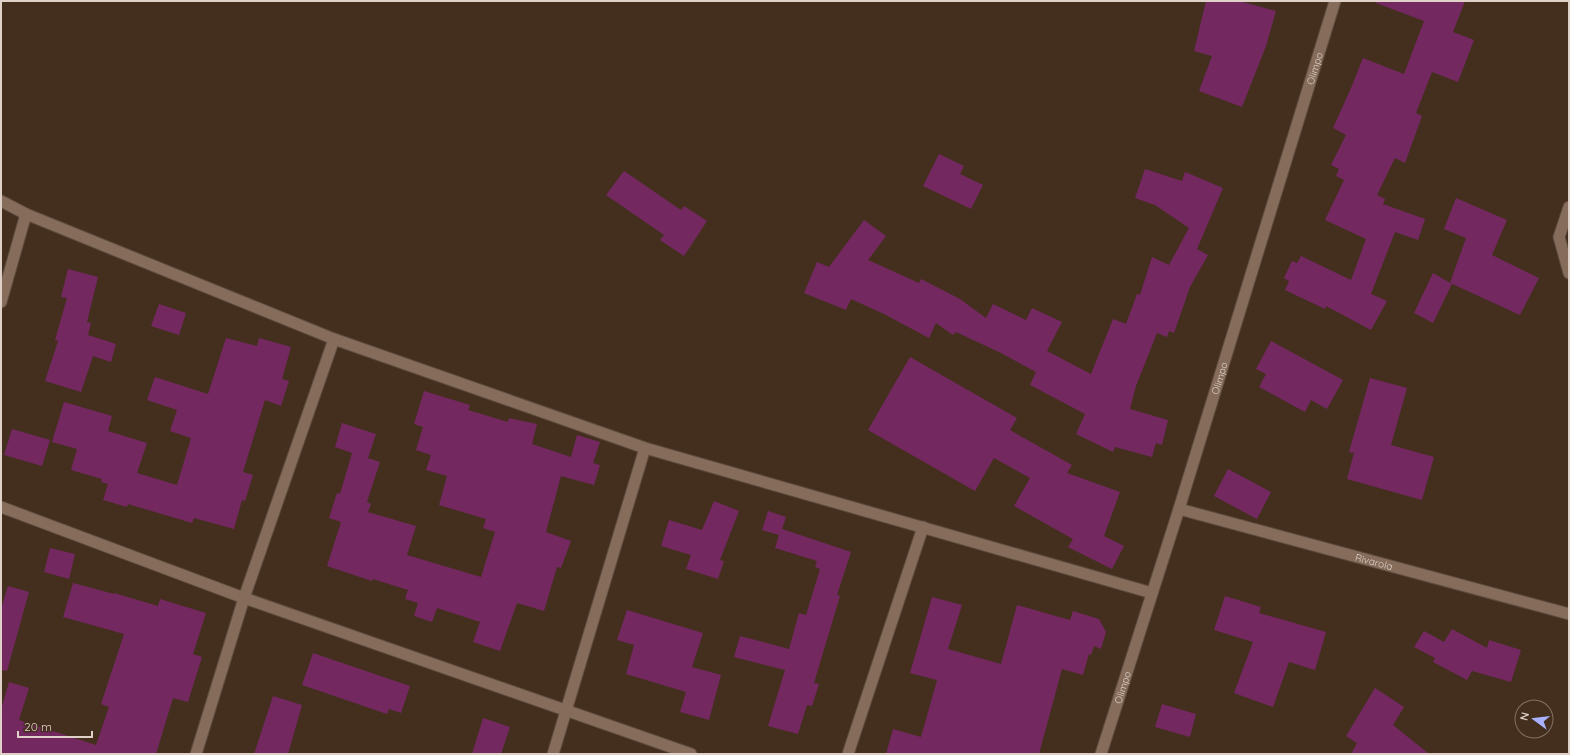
<svg xmlns="http://www.w3.org/2000/svg" width="1570" height="755" viewBox="0 0 1570 755" font-family="Quicksand,sans-serif">
  <style>
    .building { fill: #732860 }
    .lines { fill: none; stroke-linecap: round; stroke-linejoin: round }
    .service-casing { stroke: #5d4b3d; stroke-width: 13 }
    .minor-casing { stroke: #5d4b3d; stroke-width: 13 }
    .service { stroke: #856c5b; stroke-width: 11 }
    .minor { stroke: #856c5b; stroke-width: 11 }
    .labels { text-anchor: middle; stroke-width: 4; stroke-linejoin: round; paint-order: stroke }
    .street-label { font-size: 10px; fill: #dfd1c7; stroke: #442f1f }
  </style>
  <rect width="100%" height="100%" fill="#442f1f"/>
  <g class="building">
    <path d="M 1206,1 L 1239,1 L 1276,11 L 1266,46 L 1242,107 L 1199,91 L 1212,56 L 1194,51 Z"/>
    <path d="M 1376,1 L 1465,1 L 1453,32 L 1474,40 L 1458,82 L 1432,72 L 1416,113 L 1422,116 L 1405,163 L 1395,158 L 1377,195 L 1385,199 L 1383,204 L 1425,219 L 1418,240 L 1395,232 L 1371,294 L 1387,301 L 1371,330 L 1326,306 L 1325,309 L 1285,290 L 1289,281 L 1284,278 L 1292,261 L 1297,263 L 1301,256 L 1351,280 L 1366,239 L 1325,220 L 1344,180 L 1336,176 L 1339,169 L 1331,165 L 1346,135 L 1333,128 L 1351,88 L 1363,58 L 1404,74 L 1424,21 L 1376,3 Z"/>
    <path d="M 939,154 L 964,166 L 960,174 L 983,185 L 971,209 L 923,186 Z"/>
    <path d="M 1145,169 L 1182,181 L 1185,172 L 1223,188 L 1197,249 L 1208,255 L 1190,287 L 1174,333 L 1169,331 L 1167,337 L 1157,333 L 1136,386 L 1130,409 L 1168,420 L 1162,445 L 1156,443 L 1152,457 L 1115,447 L 1113,452 L 1076,434 L 1085,414 L 1030,385 L 1036,372 L 1001,353 L 956,332 L 953,335 L 936,323 L 929,338 L 884,314 L 851,299 L 846,310 L 804,293 L 817,262 L 829,267 L 864,220 L 886,236 L 868,260 L 919,283 L 921,279 L 960,299 L 986,318 L 993,304 L 1026,320 L 1032,308 L 1062,322 L 1047,351 L 1091,374 L 1113,319 L 1126,324 L 1137,294 L 1140,295 L 1152,257 L 1169,265 L 1189,228 L 1155,205 L 1135,198 Z"/>
    <path d="M 624,171 L 681,210 L 684,206 L 707,221 L 684,256 L 660,240 L 664,235 L 606,195 Z"/>
    <path d="M 1456,198 L 1507,220 L 1492,255 L 1539,278 L 1520,315 L 1450,283 L 1466,238 L 1444,229 Z"/>
    <path d="M 68,269 L 98,277 L 87,322 L 91,323 L 88,335 L 116,344 L 111,362 L 93,356 L 81,392 L 45,381 L 58,341 L 55,340 L 67,298 L 61,297 Z"/>
    <path d="M 1433,273 L 1452,284 L 1433,323 L 1414,313 Z"/>
    <path d="M 159,304 L 186,313 L 179,335 L 151,326 Z"/>
    <path d="M 226,338 L 257,346 L 259,338 L 291,347 L 282,379 L 289,381 L 281,406 L 265,400 L 243,472 L 253,475 L 245,501 L 242,500 L 234,529 L 194,518 L 192,523 L 128,504 L 127,507 L 103,500 L 108,484 L 101,482 L 102,479 L 71,470 L 77,449 L 52,442 L 64,402 L 112,416 L 108,431 L 147,443 L 137,473 L 177,485 L 191,438 L 170,431 L 177,410 L 147,400 L 155,377 L 208,394 Z"/>
    <path d="M 1271,341 L 1343,380 L 1327,409 L 1311,400 L 1305,412 L 1259,387 L 1266,374 L 1256,369 Z"/>
    <path d="M 910,357 L 1017,418 L 1010,430 L 1072,465 L 1067,473 L 1120,492 L 1104,536 L 1124,546 L 1112,569 L 1068,547 L 1073,539 L 1014,506 L 1030,478 L 994,458 L 975,491 L 868,430 Z"/>
    <path d="M 1370,378 L 1407,388 L 1391,445 L 1434,457 L 1422,500 L 1347,479 L 1354,453 L 1349,452 Z"/>
    <path d="M 424,391 L 470,405 L 468,410 L 508,422 L 509,418 L 537,424 L 532,444 L 571,457 L 577,435 L 600,442 L 593,463 L 600,465 L 594,485 L 561,476 L 546,532 L 571,541 L 561,568 L 557,567 L 544,611 L 517,603 L 500,651 L 473,642 L 480,622 L 437,608 L 432,622 L 414,616 L 418,603 L 405,599 L 408,590 L 373,579 L 372,581 L 327,566 L 341,522 L 329,518 L 337,493 L 340,494 L 352,453 L 335,447 L 342,423 L 376,434 L 368,458 L 380,462 L 367,502 L 371,504 L 368,512 L 416,526 L 407,555 L 481,577 L 495,532 L 483,528 L 486,519 L 439,505 L 447,476 L 426,470 L 431,455 L 416,450 L 423,427 L 414,424 Z"/>
    <path d="M 12,429 L 50,440 L 42,466 L 4,455 Z"/>
    <path d="M 1228,469 L 1271,492 L 1257,519 L 1214,496 Z"/>
    <path d="M 714,501 L 739,511 L 720,560 L 724,561 L 718,579 L 686,569 L 691,555 L 661,546 L 669,520 L 702,530 Z"/>
    <path d="M 768,511 L 786,517 L 782,529 L 851,552 L 837,595 L 840,596 L 814,683 L 819,684 L 812,706 L 807,705 L 798,734 L 768,726 L 785,670 L 734,657 L 740,636 L 789,649 L 799,613 L 806,615 L 820,569 L 815,567 L 817,561 L 775,548 L 779,535 L 762,530 Z"/>
    <path d="M 50,548 L 75,554 L 69,579 L 44,572 Z"/>
    <path d="M 73,583 L 114,594 L 114,593 L 158,606 L 160,599 L 206,613 L 193,654 L 202,657 L 188,702 L 173,698 L 156,754 L 1,754 L 1,710 L 9,682 L 29,688 L 19,720 L 96,745 L 109,707 L 101,704 L 124,634 L 63,617 Z"/>
    <path d="M 8,586 L 29,592 L 7,671 L 1,670 L 1,609 Z"/>
    <path d="M 1225,596 L 1261,607 L 1259,613 L 1326,632 L 1315,670 L 1289,662 L 1273,707 L 1234,693 L 1253,642 L 1214,630 Z"/>
    <path d="M 932,597 L 962,605 L 948,649 L 1001,664 L 1017,605 L 1070,620 L 1073,611 L 1099,619 L 1106,632 L 1101,649 L 1094,646 L 1091,655 L 1089,654 L 1083,675 L 1062,669 L 1039,754 L 886,754 L 893,729 L 921,737 L 937,680 L 910,673 Z"/>
    <path d="M 627,610 L 703,633 L 692,667 L 721,675 L 709,720 L 680,712 L 686,692 L 626,674 L 634,645 L 617,640 Z"/>
    <path d="M 1452,629 L 1487,648 L 1489,640 L 1521,650 L 1511,682 L 1472,671 L 1467,680 L 1433,662 L 1435,658 L 1414,647 L 1424,631 L 1444,642 Z"/>
    <path d="M 313,653 L 410,686 L 401,713 L 389,709 L 387,714 L 302,685 Z"/>
    <path d="M 1375,688 L 1404,707 L 1393,725 L 1429,754 L 1351,754 L 1357,743 L 1346,736 Z"/>
    <path d="M 273,696 L 302,705 L 288,754 L 254,754 Z"/>
    <path d="M 1162,704 L 1196,714 L 1190,737 L 1155,727 Z"/>
    <path d="M 483,718 L 510,727 L 501,754 L 472,754 Z"/>
  </g>
  <g class="lines">
    <defs>
      <g id="service">
        <path d="M 1,201 L 26,214 L 334,339 L 645,448 L 1152,593"/>
        <path d="M 1569,207 L 1559,237 L 1569,273"/>
        <path d="M 1,302 L 26,214"/>
        <path d="M 1,507 L 244,598 L 691,754"/>
        <path d="M 196,754 L 244,598 L 334,339"/>
        <path d="M 553,754 L 645,448"/>
        <path d="M 848,754 L 923,527"/>
      </g>
      <g id="minor">
        <path id="s1" d="M 1179,509 L 1569,614"/>
        <path id="s2" d="M 1101,754 L 1179,509 L 1335,1"/>
      </g>
    </defs>
    <use href="#service" class="service-casing"/>
    <use href="#minor" class="minor-casing"/>
    <use href="#service" class="service"/>
    <use href="#minor" class="minor"/>
  </g>
  <g class="labels">
    <g class="street-label">
      <text dy="4" stroke="none"><textPath href="#s2" startOffset="718">Olimpo</textPath></text>
      <text dy="4" stroke="none"><textPath href="#s2" startOffset="394">Olimpo</textPath></text>
      <text dy="4" stroke="none"><textPath href="#s1" startOffset="202">Rivarola</textPath></text>
      <text dy="4" stroke="none"><textPath href="#s2" startOffset="70">Olimpo</textPath></text>
    </g>
  </g>
  <rect width="1570" height="755" fill="none" stroke="#dfd1c7" stroke-width="4"/>
  <g transform="translate(1534 719) rotate(285)"><circle r="19" fill="#442f1f" stroke="#827062"/>
  <path d="M0-3L7 15L0 10L-7 15Z" fill="#a9b0fc"/>
  <text y="-6" font-size="11" font-weight="bold" text-anchor="middle" fill="#dfd1c7">N</text>
  </g>
  <path d="M18 731v6h74v-6" fill="none" stroke="#dfd1c7" stroke-width="2"/>
  <text x="24" y="731" font-size="12" fill="#dfd1c7" stroke="#442f1f" stroke-width="3" paint-order="stroke">20 m</text>
</svg>
